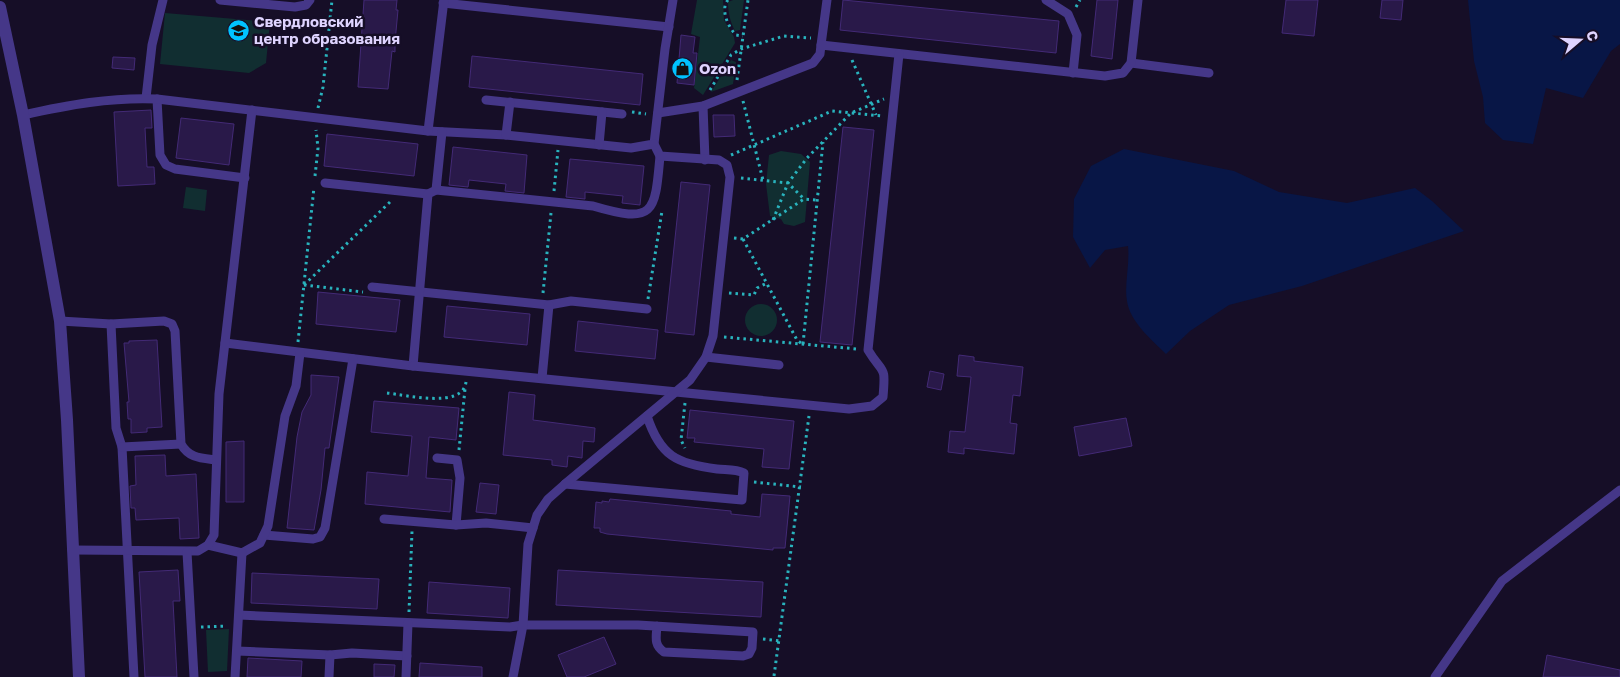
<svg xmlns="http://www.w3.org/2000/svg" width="1620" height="677" viewBox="0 0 1620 677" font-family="'Golos Text',sans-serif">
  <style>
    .green { fill: #112e31 }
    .water { fill: #081646 }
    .building { fill: #291949; stroke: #432a76 }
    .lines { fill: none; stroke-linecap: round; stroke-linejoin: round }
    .path { stroke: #29b3bd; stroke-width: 3; stroke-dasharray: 2.5 4; stroke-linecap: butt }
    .lane { stroke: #453788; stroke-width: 9 }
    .street { stroke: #453788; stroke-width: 12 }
    .labels { text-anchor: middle; stroke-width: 5; stroke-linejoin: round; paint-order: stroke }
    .poi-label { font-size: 15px; font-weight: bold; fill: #dfd4ff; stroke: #160e27; text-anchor: start }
  </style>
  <rect width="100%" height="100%" fill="#160e27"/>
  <g class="green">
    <path d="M 697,0 L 723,0 L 724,20 L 734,37 L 735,43 L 703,95 L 694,88 L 700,37 L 691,34 Z"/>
    <path d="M 733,0 L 744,0 L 740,30 L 735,31 C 730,22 728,12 728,2 Z"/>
    <path d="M 165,13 L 270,22 L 266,63 L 249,73 L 160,64 Z"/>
    <path d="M 731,60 L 736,62 L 733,84 L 711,92 Z"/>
    <path d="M 781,151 L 801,154 L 810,162 L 805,222 L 794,226 L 784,224 L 781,219 L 770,216 L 766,184 L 769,155 Z"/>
    <path d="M 186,187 L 207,190 L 205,211 L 183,208 Z"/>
    <circle cx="761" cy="320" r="16"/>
    <path d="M 229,629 L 227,671 L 208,672 L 206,630 Z"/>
  </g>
  <g class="water">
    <path d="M 1468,0 L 1620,0 L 1620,44 L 1611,51 L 1583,98 L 1546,88 L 1533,144 L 1503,140 L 1485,123 L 1483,97 L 1474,61 Z"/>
    <path d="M 1124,149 L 1234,171 L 1279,192 L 1347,203 L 1415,188 L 1432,201 L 1464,231 L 1302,286 L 1229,305 L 1190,331 L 1166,354 C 1152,340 1130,322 1127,301 C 1124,286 1130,264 1128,246 L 1105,250 L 1090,268 L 1073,237 L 1074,199 L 1091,166 Z"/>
  </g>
  <g class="building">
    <path d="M 364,0 L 397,0 L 396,10 L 398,10 L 395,42 L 395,52 L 392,51 L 388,89 L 358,87 Z"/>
    <path d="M 843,0 L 1059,21 L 1056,53 L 840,30 Z"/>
    <path d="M 1097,0 L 1118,0 L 1112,59 L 1091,56 Z"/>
    <path d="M 1286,0 L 1318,0 L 1314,36 L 1282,33 Z"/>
    <path d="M 1382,0 L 1403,0 L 1401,20 L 1380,18 Z"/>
    <path d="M 681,35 L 695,37 L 693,53 L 697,53 L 694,85 L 677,83 Z"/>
    <path d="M 472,56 L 643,74 L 640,105 L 469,87 Z"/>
    <path d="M 113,57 L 135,58 L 134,70 L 112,68 Z"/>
    <path d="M 151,110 L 152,128 L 145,128 L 147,167 L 154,167 L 155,184 L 118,186 L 114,112 Z"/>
    <path d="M 713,115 L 734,115 L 735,136 L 714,137 Z"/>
    <path d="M 181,118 L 234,124 L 229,165 L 176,158 Z"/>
    <path d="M 843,127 L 874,130 L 852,345 L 820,342 Z"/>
    <path d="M 327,134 L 418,144 L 414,176 L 324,166 Z"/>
    <path d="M 453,147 L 527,155 L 524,193 L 505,191 L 506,184 L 469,180 L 468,187 L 449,185 Z"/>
    <path d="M 570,159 L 644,166 L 640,205 L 622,203 L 623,196 L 585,192 L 585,199 L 566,197 Z"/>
    <path d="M 681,182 L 710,185 L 694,335 L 665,332 Z"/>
    <path d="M 318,292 L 400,300 L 396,332 L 316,324 Z"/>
    <path d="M 447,306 L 530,314 L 527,345 L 444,337 Z"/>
    <path d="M 578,321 L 658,330 L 655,359 L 575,351 Z"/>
    <path d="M 157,340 L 162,427 L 147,428 L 147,432 L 131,433 L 131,419 L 128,419 L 127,402 L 129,402 L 124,343 L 129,343 L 129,341 Z"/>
    <path d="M 959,355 L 974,357 L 974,361 L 1023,367 L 1020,396 L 1013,395 L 1010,423 L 1017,424 L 1014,454 L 964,448 L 964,454 L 948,452 L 950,431 L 965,432 L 971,377 L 957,376 Z"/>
    <path d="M 930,371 L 944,374 L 941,390 L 927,387 Z"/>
    <path d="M 311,375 L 339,377 L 329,448 L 325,448 L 321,490 L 314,530 L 287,528 L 297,437 L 302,412 L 311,395 Z"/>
    <path d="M 509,392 L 535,395 L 533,420 L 595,428 L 594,442 L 583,441 L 582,458 L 568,456 L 567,467 L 552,465 L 552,460 L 503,455 Z"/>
    <path d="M 374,401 L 459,408 L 456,440 L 429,437 L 426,478 L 452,480 L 450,512 L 365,504 L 367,472 L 408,476 L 412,436 L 371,432 Z"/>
    <path d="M 690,410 L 794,421 L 789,469 L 762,467 L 764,449 L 694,442 L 695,438 L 687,438 Z"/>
    <path d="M 1126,418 L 1132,446 L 1079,456 L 1074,427 Z"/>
    <path d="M 244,441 L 244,502 L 226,502 L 226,442 Z"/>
    <path d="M 165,455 L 166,476 L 196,474 L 199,538 L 180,539 L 179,518 L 136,520 L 135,508 L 131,508 L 130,486 L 136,485 L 135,456 Z"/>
    <path d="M 480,483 L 499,485 L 496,514 L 476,512 Z"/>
    <path d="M 762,494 L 790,496 L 785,548 L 773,548 L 773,550 L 607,534 L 600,532 L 600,528 L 594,528 L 596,502 L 602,503 L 602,501 L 609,502 L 610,499 L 731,511 L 731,514 L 760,517 Z"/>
    <path d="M 178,570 L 180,601 L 173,601 L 177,677 L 145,677 L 139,572 Z"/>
    <path d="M 558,570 L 763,582 L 761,617 L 556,605 Z"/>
    <path d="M 252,573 L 379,579 L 377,609 L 251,603 Z"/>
    <path d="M 429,582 L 510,588 L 508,618 L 427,613 Z"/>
    <path d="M 604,637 L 616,664 L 584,677 L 567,677 L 558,655 Z"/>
    <path d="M 1547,655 L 1620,670 L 1620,677 L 1543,677 Z"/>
    <path d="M 248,658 L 302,661 L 301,677 L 247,677 Z"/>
    <path d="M 420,663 L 482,667 L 482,677 L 419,677 Z"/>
    <path d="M 374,664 L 395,665 L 394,677 L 374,677 Z"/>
  </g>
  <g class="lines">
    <g class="path">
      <path d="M 728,0 C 720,9 728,27 736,35 L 743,36"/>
      <path d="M 1076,7 L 1080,0"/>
      <path d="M 852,60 L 876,115"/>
      <path d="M 737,80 L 748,0"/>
      <path d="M 710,90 L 731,55 L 741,49 L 784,36 L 811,38"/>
      <path d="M 743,101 L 763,180"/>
      <path d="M 318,108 L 323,87 L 332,0"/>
      <path d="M 632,112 L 646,114"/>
      <path d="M 731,155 L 832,111 L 882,116"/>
      <path d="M 315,176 L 318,148 L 316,130"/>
      <path d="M 741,178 L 788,183 L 804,199"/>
      <path d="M 554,191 L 558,150"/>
      <path d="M 773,220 L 788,183 L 807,158 L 851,113 L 884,99"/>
      <path d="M 734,238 L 743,239 L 804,199 L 817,200"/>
      <path d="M 743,239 L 797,340 L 802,344"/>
      <path d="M 304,285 L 390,202"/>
      <path d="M 304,285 L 363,292"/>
      <path d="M 543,293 L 551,213"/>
      <path d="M 729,293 L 754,295 L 757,288 L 767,283"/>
      <path d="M 648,299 L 662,211"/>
      <path d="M 724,337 L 857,349"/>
      <path d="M 298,342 L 314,187"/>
      <path d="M 803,344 L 823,142"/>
      <path d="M 387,393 C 406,395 463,409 466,382"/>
      <path d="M 685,403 L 681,440 L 685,448"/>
      <path d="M 459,450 L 465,389"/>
      <path d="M 754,482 L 801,487"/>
      <path d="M 409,612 L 412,531"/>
      <path d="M 201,627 L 227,626"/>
      <path d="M 763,639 L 780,641"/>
      <path d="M 774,676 L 809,416"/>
    </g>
    <g class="lane">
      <path d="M 220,0 L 295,7 L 306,5 L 310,0"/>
      <path d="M 1046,0 L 1068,14 L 1077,35 L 1073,73"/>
      <path d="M 443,3 L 669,27"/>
      <path d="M 821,45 L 827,0"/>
      <path d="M 1131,63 L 1209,73"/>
      <path d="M 146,98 L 152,45 L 163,0"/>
      <path d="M 157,99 L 160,155 L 166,165 L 175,169 L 245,178"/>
      <path d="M 486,100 L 622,114"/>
      <path d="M 703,106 L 705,160"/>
      <path d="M 658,113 L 703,106 L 813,63 L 820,54 L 821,45 L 1105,76 L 1123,73 L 1131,63 L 1138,0"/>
      <path d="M 23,115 C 68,105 111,97 157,99 L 428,131 L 506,135 L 631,148 L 654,144 L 665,49 L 673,0"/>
      <path d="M 428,131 L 444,0"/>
      <path d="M 506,135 L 510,102"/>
      <path d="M 599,145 L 602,112"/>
      <path d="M 325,183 L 428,194"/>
      <path d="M 436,190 L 593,206 C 654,224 655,214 660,156"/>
      <path d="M 372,287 L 549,305 L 571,301 L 647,309"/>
      <path d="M 60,321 L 111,324 L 164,321 L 172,324 L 175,331 L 181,444 C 189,458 200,458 216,460"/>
      <path d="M 111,324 L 116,428 L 122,447 L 134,677"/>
      <path d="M 225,343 L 413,366 L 428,194 L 436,190 L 442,132"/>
      <path d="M 706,357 L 779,365"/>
      <path d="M 413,366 L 849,409 L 872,406 L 883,397 C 886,363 883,375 868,350 L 899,54"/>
      <path d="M 542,378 L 549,305"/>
      <path d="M 122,447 L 181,444"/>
      <path d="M 437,458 L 457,460 L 460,478 L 456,525"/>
      <path d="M 565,484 L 742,500 L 744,473 C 736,469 726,470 717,469 C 677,464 660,456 647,416"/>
      <path d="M 384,519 L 456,525 L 486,523 L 533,528"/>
      <path d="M 264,535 L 313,539 L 320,537 L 325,528 L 353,359"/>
      <path d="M 208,545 L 242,553 L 260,543 L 268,526 L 285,416 L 296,386 L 300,353"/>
      <path d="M 72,550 L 198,551 L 208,545 L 214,535 L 219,394 L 252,110"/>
      <path d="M 187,552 L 194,677"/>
      <path d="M 239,615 L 510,627 L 523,625 L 638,625 L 753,632 L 752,648 L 749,654 L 743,656 L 664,652 C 654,645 656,638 657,626"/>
      <path d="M 237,651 L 330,655 L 352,653 L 407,656"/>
      <path d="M 235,677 L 242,553"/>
      <path d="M 329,677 L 330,655"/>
      <path d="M 406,677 L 408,623"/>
      <path d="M 513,677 L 523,625 L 528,544 L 537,515 L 548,499 L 565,484 L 690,380 L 706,357 L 713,336 L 730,177 L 727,165 L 719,160 L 660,156 L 654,144"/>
      <path d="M 1435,677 L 1502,581 L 1620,490"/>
    </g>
    <path class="street" d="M 0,7 L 23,115 L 60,321 L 67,420 L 79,677"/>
  </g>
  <defs>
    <symbol id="school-disc" viewBox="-11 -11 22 22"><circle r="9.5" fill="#00c3ff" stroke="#160e27"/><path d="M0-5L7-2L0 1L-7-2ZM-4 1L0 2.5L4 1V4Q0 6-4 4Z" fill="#111"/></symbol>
    <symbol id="shop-disc" viewBox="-11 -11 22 22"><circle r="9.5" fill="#00c3ff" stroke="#160e27"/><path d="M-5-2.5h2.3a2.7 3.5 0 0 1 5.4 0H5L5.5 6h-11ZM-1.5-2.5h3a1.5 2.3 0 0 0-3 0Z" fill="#111"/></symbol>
  </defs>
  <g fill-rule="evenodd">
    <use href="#school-disc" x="226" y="18" width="25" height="25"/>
    <use href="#shop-disc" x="670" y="56" width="25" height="25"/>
  </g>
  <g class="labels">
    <g class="poi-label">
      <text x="254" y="27">Свердловский<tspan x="254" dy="17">центр образования</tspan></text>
      <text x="699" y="74">Ozon</text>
    </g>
  </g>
  <g transform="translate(1580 40) rotate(71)" stroke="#160e27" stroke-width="4" paint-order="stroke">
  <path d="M0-4L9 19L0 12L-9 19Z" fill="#dfd4ff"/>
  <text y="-8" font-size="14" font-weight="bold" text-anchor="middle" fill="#dfd4ff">С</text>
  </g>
</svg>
